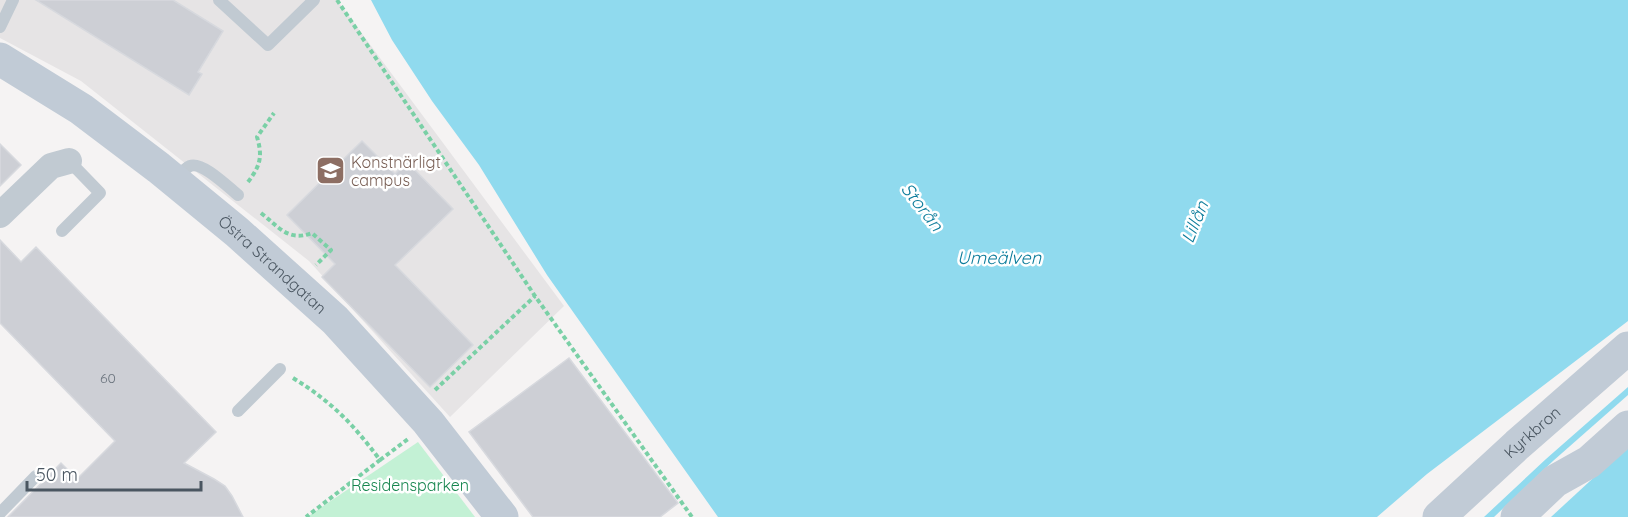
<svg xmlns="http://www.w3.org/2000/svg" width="1628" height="517" viewBox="0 0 1628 517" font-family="Quicksand,sans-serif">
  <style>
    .education { fill: #e6e4e5 }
    .green { fill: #c3f1d5 }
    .water { fill: #90daee }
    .pier { fill: #f5f3f3 }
    .building { fill: #cdcfd5; stroke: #d7d9de; stroke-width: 1.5 }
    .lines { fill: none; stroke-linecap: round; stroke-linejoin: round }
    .path { stroke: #7ad0a6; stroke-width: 4; stroke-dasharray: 4.5 3; stroke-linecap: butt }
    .lane { stroke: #c1cad2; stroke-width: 12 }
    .street { stroke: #c1cad2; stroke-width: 26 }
    .secondary { stroke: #c1cbd6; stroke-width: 33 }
    .labels { text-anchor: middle; stroke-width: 5; stroke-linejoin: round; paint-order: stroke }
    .number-label { font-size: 14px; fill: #6b747e }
    .education-label { font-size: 16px; fill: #785e54; stroke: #fff; text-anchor: start }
    .street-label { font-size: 16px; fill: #4a5661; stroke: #fff }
    .park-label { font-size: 16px; fill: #17864f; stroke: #fff }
    .water-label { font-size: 18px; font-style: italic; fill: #0c7c9b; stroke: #fff }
  </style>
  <rect width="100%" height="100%" fill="#f5f3f3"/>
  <path class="education" d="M 0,0 L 337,0 L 564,306 L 450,417 L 309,261 L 81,81 L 0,38 Z"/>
  <path class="green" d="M 418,442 L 475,517 L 307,517 Z"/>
  <path class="water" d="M 371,0 L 1628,0 L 1628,517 L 718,517 L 547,275 L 479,165 L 432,101 L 392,40 Z"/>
  <g class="pier">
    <path d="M 1628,321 L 1628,387 L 1546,459 L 1484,517 L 1377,517 L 1427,474 Z"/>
    <path d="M 1628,395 L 1628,446 L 1551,517 L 1494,517 L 1553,461 Z"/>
  </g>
  <g class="building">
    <path d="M 36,0 L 173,0 L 223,31 L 198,72 L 202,74 L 189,95 Z"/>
    <path d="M 362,141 L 395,174 L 407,162 L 453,209 L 395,265 L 473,345 L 430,387 L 322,277 L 335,264 L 287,215 Z"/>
    <path d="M 0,144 L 21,165 L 0,186 Z"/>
    <path d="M 0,240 L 21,262 L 36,247 L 216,432 L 184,463 L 214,479 L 225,486 L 232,496 L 243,517 L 8,517 L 61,463 L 77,479 L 115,441 L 0,323 Z"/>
    <path d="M 569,358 L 678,503 L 660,517 L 533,517 L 469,432 Z"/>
  </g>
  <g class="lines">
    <g class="path">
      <path d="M 337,0 L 535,296 L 692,517"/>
      <path d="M 248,182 C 260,166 263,157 257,137 L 274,113"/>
      <path d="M 261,213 C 279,227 288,242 312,233 L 331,250 L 316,265"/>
      <path d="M 293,378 C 332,402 353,424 380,460 L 306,517"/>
      <path d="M 435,390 L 535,296"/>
      <path d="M 380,460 L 408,439"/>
    </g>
    <g class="lane">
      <path d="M 219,0 L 268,45 L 314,0"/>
      <path d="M 0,27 L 13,0"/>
      <path d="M 177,180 C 180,176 184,168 190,166 C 202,161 228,187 238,195"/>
      <path d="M 62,231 L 100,193 L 69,161"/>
      <path d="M 238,411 L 280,369"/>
      <path d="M 0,513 L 36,476"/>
    </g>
    <path class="street" d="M 0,215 L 51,166 L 69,161"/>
    <g class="secondary">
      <path id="s1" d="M 0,59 L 81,109 L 159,168 L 237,232 L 335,320 L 428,422 L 502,517"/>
      <path id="s2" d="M 1439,517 L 1517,445 L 1628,348"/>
      <path d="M 1517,517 L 1555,481 L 1589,462 L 1628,427"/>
    </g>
  </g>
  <defs>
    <symbol id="university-square" viewBox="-11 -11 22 22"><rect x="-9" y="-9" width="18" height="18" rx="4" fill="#8d6e63" stroke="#fff"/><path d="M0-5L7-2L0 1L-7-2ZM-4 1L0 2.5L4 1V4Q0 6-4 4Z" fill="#fff"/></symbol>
  </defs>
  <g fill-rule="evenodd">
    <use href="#university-square" x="314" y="154" width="33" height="33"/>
  </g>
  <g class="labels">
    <g class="number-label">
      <text x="108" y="383">60</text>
    </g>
    <g class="education-label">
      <text x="351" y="168">Konstnärligt<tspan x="351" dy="18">campus</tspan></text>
    </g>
    <g class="street-label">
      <text dy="6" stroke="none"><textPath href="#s1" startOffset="342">Östra Strandgatan</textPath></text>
      <text dy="6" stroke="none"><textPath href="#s2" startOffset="126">Kyrkbron</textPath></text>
    </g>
    <g class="park-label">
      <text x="410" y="491">Residensparken</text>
    </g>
    <g class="water-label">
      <text transform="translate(922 207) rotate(52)" y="6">Storån</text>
      <text transform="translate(1195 222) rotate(-68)" y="6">Lillån</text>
      <text x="999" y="264">Umeälven</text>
    </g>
  </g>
  <path d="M27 481v9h174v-9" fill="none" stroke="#4a5661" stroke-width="3"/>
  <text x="36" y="481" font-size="18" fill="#4a5661" stroke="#ffffff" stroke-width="4.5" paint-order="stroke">50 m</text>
</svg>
